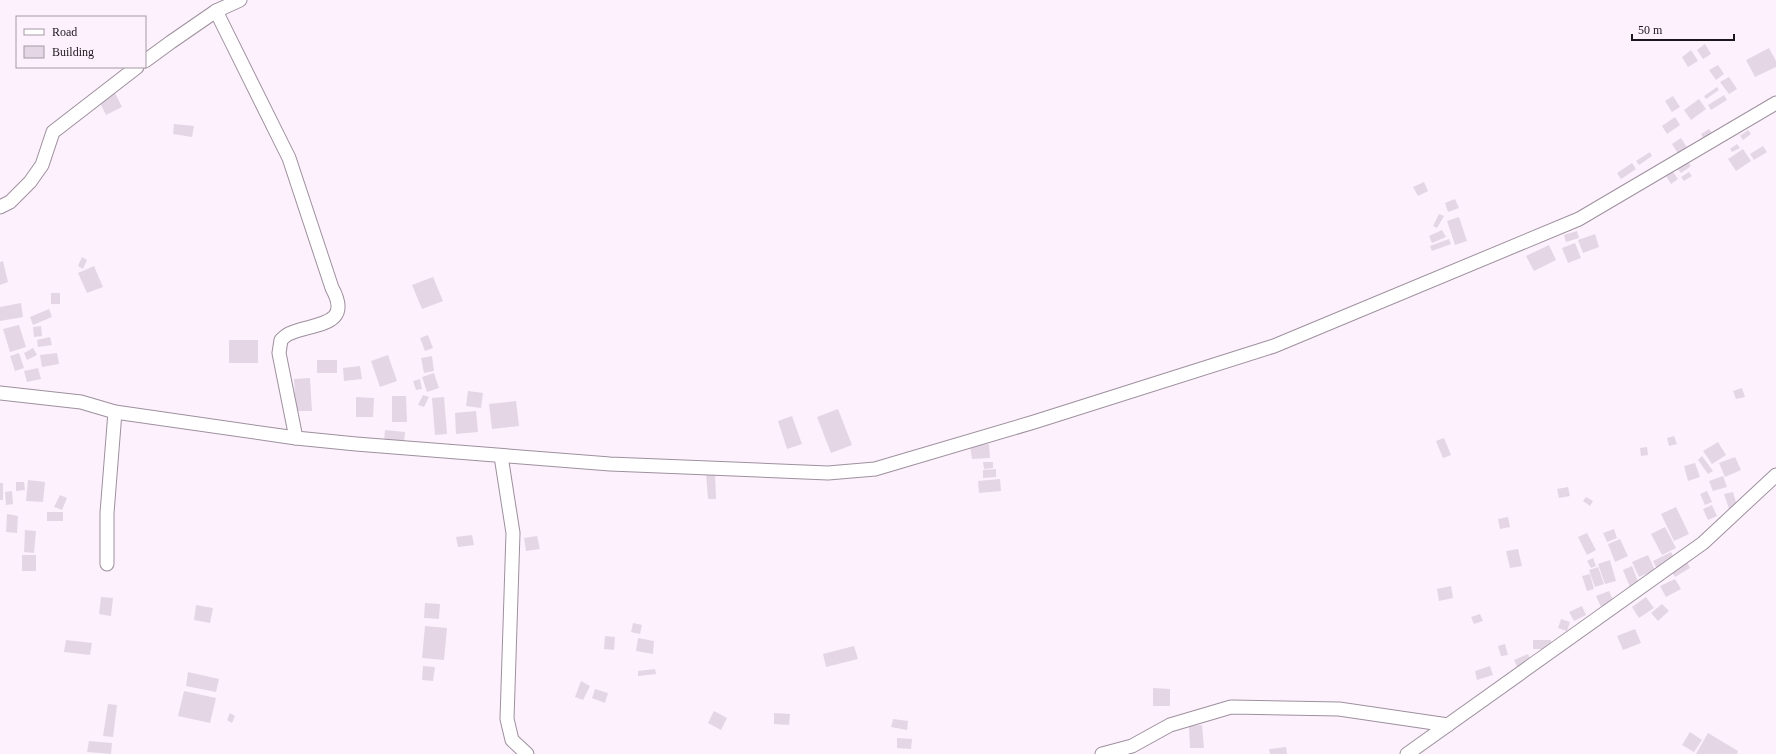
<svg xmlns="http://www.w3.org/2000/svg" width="1776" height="754" viewBox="0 0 1776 754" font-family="'Times New Roman',serif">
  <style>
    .building { fill: #e5d6e5 }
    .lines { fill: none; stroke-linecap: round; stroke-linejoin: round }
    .minor-casing { stroke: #9e909e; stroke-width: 15 }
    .minor { stroke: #fff; stroke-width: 13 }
  </style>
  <rect width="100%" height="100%" fill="#fdf1fd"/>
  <g class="building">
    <path d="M 1705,44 L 1711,54 L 1703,59 L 1697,50 Z"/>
    <path d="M 1769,48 L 1776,61 L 1776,67 L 1755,77 L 1746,60 Z"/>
    <path d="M 1691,50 L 1698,61 L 1688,67 L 1682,57 Z"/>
    <path d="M 1718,65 L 1724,74 L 1716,80 L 1709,70 Z"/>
    <path d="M 1729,77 L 1737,89 L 1729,94 L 1720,82 Z"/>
    <path d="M 1717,87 L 1719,90 L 1706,99 L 1704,96 Z"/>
    <path d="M 115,93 L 122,107 L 106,115 L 99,101 Z"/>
    <path d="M 1724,95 L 1727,100 L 1711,110 L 1708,105 Z"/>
    <path d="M 1673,96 L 1680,107 L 1672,112 L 1665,101 Z"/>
    <path d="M 1699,99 L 1706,109 L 1691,120 L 1684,110 Z"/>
    <path d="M 1675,117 L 1680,125 L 1667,134 L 1662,126 Z"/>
    <path d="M 174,124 L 194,126 L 192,137 L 173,134 Z"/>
    <path d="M 1709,129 L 1714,135 L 1705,141 L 1701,134 Z"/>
    <path d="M 1748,130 L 1751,134 L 1743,140 L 1740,136 Z"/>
    <path d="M 1681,138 L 1688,149 L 1679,155 L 1672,144 Z"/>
    <path d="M 1737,144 L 1740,148 L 1732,152 L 1730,149 Z"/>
    <path d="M 1763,146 L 1767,152 L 1754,160 L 1750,154 Z"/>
    <path d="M 1743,149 L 1751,161 L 1736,171 L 1728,159 Z"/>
    <path d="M 1650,152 L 1652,156 L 1639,165 L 1636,161 Z"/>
    <path d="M 1688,162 L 1691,166 L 1681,173 L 1678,169 Z"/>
    <path d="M 1632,163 L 1636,169 L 1621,179 L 1617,173 Z"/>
    <path d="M 1673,172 L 1678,179 L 1671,184 L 1666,176 Z"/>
    <path d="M 1689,172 L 1692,176 L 1684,181 L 1681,177 Z"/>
    <path d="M 1424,182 L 1428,191 L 1418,196 L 1413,187 Z"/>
    <path d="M 1455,199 L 1459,208 L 1448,212 L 1445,203 Z"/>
    <path d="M 1439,214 L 1444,216 L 1437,228 L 1433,226 Z"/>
    <path d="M 1459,217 L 1467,241 L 1455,245 L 1447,221 Z"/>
    <path d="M 1442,230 L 1446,237 L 1432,243 L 1429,236 Z"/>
    <path d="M 1577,231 L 1579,238 L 1566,242 L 1564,235 Z"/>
    <path d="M 1595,234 L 1599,247 L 1583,253 L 1578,240 Z"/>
    <path d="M 1449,239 L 1451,244 L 1432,251 L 1430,246 Z"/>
    <path d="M 1575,243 L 1581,258 L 1568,263 L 1562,248 Z"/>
    <path d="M 1549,245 L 1556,260 L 1534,271 L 1526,256 Z"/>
    <path d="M 82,257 L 87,260 L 83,269 L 78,266 Z"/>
    <path d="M 3,261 L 8,282 L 0,285 L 0,262 Z"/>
    <path d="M 94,266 L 103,287 L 87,293 L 78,273 Z"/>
    <path d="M 433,277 L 443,301 L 422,309 L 412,285 Z"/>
    <rect x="51" y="293" width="9" height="11"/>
    <path d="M 21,303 L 23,317 L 0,321 L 0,307 Z"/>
    <path d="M 49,309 L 52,317 L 33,325 L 30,317 Z"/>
    <path d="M 19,325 L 26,347 L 10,352 L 3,329 Z"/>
    <path d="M 41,326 L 42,336 L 34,337 L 33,327 Z"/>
    <path d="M 428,335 L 433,348 L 425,351 L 420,338 Z"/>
    <path d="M 50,337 L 52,345 L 38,347 L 37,340 Z"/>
    <rect x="229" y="340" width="29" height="23"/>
    <path d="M 33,348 L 37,355 L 27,360 L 24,353 Z"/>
    <path d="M 19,353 L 24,368 L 15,371 L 10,356 Z"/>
    <path d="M 57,353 L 59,364 L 42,367 L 40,355 Z"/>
    <path d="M 388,355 L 397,381 L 380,387 L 371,361 Z"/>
    <path d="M 432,356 L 434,371 L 424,373 L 421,358 Z"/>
    <rect x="317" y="360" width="20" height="13"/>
    <path d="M 360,366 L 362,379 L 344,381 L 343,368 Z"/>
    <path d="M 38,368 L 41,379 L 27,382 L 24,371 Z"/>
    <path d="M 434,373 L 439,388 L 427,392 L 422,377 Z"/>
    <path d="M 310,378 L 312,411 L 296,411 L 294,379 Z"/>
    <path d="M 420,379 L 422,389 L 416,390 L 413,381 Z"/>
    <path d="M 1742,388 L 1745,397 L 1736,399 L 1733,391 Z"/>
    <path d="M 468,391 L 483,393 L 481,408 L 466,406 Z"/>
    <path d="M 423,395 L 429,397 L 424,407 L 418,405 Z"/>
    <path d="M 392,396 L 406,396 L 407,422 L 392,422 Z"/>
    <path d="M 356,397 L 374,398 L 373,417 L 356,417 Z"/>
    <path d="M 444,397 L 447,434 L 435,435 L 432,398 Z"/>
    <path d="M 516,401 L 519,426 L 492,429 L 489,404 Z"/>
    <path d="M 838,409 L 852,445 L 831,453 L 817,417 Z"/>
    <path d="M 476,411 L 478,432 L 456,434 L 455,413 Z"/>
    <path d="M 792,416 L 802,444 L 787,449 L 778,421 Z"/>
    <path d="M 385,430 L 405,432 L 404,442 L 384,441 Z"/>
    <path d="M 1674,436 L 1677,444 L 1669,446 L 1667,438 Z"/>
    <path d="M 1444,438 L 1451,455 L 1443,458 L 1436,441 Z"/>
    <path d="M 1718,442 L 1726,455 L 1712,464 L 1703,451 Z"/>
    <path d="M 989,444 L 990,458 L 972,459 L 970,446 Z"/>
    <path d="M 1647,447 L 1648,455 L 1641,456 L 1640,448 Z"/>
    <path d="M 1702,456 L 1713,471 L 1708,474 L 1698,460 Z"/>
    <path d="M 1735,457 L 1741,470 L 1725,477 L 1719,463 Z"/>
    <path d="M 983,462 L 993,462 L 993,468 L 984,469 Z"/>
    <path d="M 1695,463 L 1700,477 L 1688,481 L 1684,466 Z"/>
    <path d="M 996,469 L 996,477 L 983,478 L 983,470 Z"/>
    <path d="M 715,472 L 716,499 L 708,499 L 706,473 Z"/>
    <path d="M 1723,476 L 1727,487 L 1713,491 L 1709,481 Z"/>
    <path d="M 1000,479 L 1001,491 L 979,493 L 978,481 Z"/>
    <path d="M 28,480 L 45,482 L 43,502 L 26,501 Z"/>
    <path d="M 16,482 L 24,482 L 25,490 L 16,491 Z"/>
    <rect x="0" y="483" width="3" height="17"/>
    <path d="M 1568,487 L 1570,496 L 1559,498 L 1557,489 Z"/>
    <path d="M 12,491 L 13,504 L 6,505 L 5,492 Z"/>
    <path d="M 1707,491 L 1712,502 L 1705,505 L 1700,494 Z"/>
    <path d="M 1733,492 L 1737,506 L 1729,509 L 1724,494 Z"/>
    <path d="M 60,495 L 67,498 L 62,510 L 54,507 Z"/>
    <path d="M 1586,497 L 1593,501 L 1590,506 L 1583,501 Z"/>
    <path d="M 1712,505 L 1717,516 L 1708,520 L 1703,509 Z"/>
    <path d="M 1676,507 L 1689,534 L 1674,541 L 1661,514 Z"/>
    <rect x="47" y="512" width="16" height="9"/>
    <path d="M 7,514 L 18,516 L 17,533 L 6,532 Z"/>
    <path d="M 1508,517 L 1510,527 L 1500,529 L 1498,519 Z"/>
    <path d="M 1665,527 L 1676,548 L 1662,555 L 1651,534 Z"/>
    <path d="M 1614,529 L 1617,538 L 1607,542 L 1603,533 Z"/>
    <path d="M 25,530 L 36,531 L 34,553 L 24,552 Z"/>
    <path d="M 1587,533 L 1596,550 L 1587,555 L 1578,537 Z"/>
    <path d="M 472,535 L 474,545 L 458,547 L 456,537 Z"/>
    <path d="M 537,536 L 540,549 L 526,551 L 524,538 Z"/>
    <path d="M 1620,539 L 1628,556 L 1615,562 L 1608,544 Z"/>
    <path d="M 1518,549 L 1522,566 L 1510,568 L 1506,551 Z"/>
    <path d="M 1671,552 L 1675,560 L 1657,569 L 1653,561 Z"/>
    <rect x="22" y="555" width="14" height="16"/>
    <path d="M 1648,555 L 1655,570 L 1639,577 L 1632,562 Z"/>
    <path d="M 1593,558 L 1596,566 L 1591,568 L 1587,561 Z"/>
    <path d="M 1610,560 L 1616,581 L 1605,584 L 1598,564 Z"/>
    <path d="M 1686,560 L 1690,568 L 1675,577 L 1670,569 Z"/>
    <path d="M 1632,566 L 1639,584 L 1630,587 L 1623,570 Z"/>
    <path d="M 1598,567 L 1604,584 L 1595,587 L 1589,570 Z"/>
    <path d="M 1590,574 L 1594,589 L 1587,591 L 1582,576 Z"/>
    <path d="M 1675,579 L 1681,589 L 1666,597 L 1660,586 Z"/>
    <path d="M 1451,586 L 1453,598 L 1439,601 L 1437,589 Z"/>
    <path d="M 1609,591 L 1614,602 L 1601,607 L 1596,596 Z"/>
    <path d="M 101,597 L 113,598 L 111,616 L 99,614 Z"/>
    <path d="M 1646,597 L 1654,608 L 1639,618 L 1632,607 Z"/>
    <path d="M 425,603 L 440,604 L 439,619 L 424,618 Z"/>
    <path d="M 1662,604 L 1669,611 L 1658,621 L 1651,613 Z"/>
    <path d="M 196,605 L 213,608 L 210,623 L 194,620 Z"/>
    <path d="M 1582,606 L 1586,615 L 1574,621 L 1569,612 Z"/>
    <path d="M 1480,614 L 1483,621 L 1474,624 L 1471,617 Z"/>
    <path d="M 1561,619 L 1570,622 L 1567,631 L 1558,628 Z"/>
    <path d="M 633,623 L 642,625 L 640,634 L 631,632 Z"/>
    <path d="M 425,626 L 447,628 L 444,660 L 422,658 Z"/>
    <path d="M 1635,629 L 1641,643 L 1623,650 L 1617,636 Z"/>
    <path d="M 605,636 L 615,637 L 614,650 L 604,649 Z"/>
    <path d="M 638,638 L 654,641 L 653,654 L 636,651 Z"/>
    <path d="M 66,640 L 92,643 L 90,655 L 64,652 Z"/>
    <rect x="1533" y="640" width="18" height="9"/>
    <path d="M 1505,644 L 1508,655 L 1501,656 L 1498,646 Z"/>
    <path d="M 854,646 L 858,659 L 826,667 L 823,654 Z"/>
    <path d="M 1528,654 L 1532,663 L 1518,669 L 1514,660 Z"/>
    <path d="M 423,666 L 435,667 L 433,681 L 422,680 Z"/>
    <path d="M 1490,666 L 1493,675 L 1477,680 L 1475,671 Z"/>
    <path d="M 655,669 L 656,674 L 638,676 L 638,671 Z"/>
    <path d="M 188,672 L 219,679 L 216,692 L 186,686 Z"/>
    <path d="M 581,681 L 590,686 L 583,700 L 575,697 Z"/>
    <path d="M 1153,688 L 1170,689 L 1170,706 L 1153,706 Z"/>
    <path d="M 595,689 L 608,693 L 605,703 L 592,698 Z"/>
    <path d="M 184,691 L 216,698 L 210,723 L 178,716 Z"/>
    <path d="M 108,704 L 117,705 L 113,737 L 103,736 Z"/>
    <path d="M 714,711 L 727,718 L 721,730 L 708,723 Z"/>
    <path d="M 230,713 L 235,716 L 232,723 L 227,720 Z"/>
    <path d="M 774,713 L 790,714 L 789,725 L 774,724 Z"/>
    <path d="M 893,719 L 908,721 L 907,730 L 891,727 Z"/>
    <path d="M 1202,725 L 1204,748 L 1190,748 L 1189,726 Z"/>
    <path d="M 1690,732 L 1702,740 L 1694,752 L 1682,745 Z"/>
    <path d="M 1708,733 L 1738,751 L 1737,754 L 1696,754 Z"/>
    <path d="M 897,738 L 912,739 L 911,749 L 897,748 Z"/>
    <path d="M 89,741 L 112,743 L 111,754 L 87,752 Z"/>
    <path d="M 1286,747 L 1287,754 L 1270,754 L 1269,749 Z"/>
  </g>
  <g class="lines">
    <defs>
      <g id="minor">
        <path d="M 216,11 L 240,0"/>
        <path d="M 145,61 L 171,42 L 216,11 L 289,158 L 332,288 C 353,326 315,323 291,333 C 287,334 284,337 281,340 L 279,353 L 296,438"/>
        <path d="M 0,207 L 10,202 L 30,182 L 42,165 L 53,132 L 137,67"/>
        <path d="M 0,393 L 81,402 L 115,412 L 296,438 L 356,444 L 610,464 L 828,473 L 875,469 L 1034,422 L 1274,346 L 1579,219 L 1776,103"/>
        <path d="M 501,456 L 513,533 L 507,719 L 512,740 L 527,754"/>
        <path d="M 107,564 L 107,513 L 115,412"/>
        <path d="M 1102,754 L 1132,746 L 1170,725 L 1231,707 L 1339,709 L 1448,725"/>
        <path d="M 1407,754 L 1703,543 L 1776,475"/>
      </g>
    </defs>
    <use href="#minor" class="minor-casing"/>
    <use href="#minor" class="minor"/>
  </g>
  <rect x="16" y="16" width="130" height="52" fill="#fdf1fd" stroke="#a39aa3"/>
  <rect x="24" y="29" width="20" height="6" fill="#ffffff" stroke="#a39aa3"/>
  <text x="52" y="36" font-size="12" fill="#1c171c">Road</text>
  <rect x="24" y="46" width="20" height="12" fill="#e5d6e5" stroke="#a39aa3"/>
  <text x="52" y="56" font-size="12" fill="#1c171c">Building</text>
  <path d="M1632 34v6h102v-6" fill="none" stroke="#1c171c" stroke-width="2"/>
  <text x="1638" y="34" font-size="12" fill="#1c171c" stroke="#fdf1fd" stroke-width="3" paint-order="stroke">50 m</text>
</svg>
